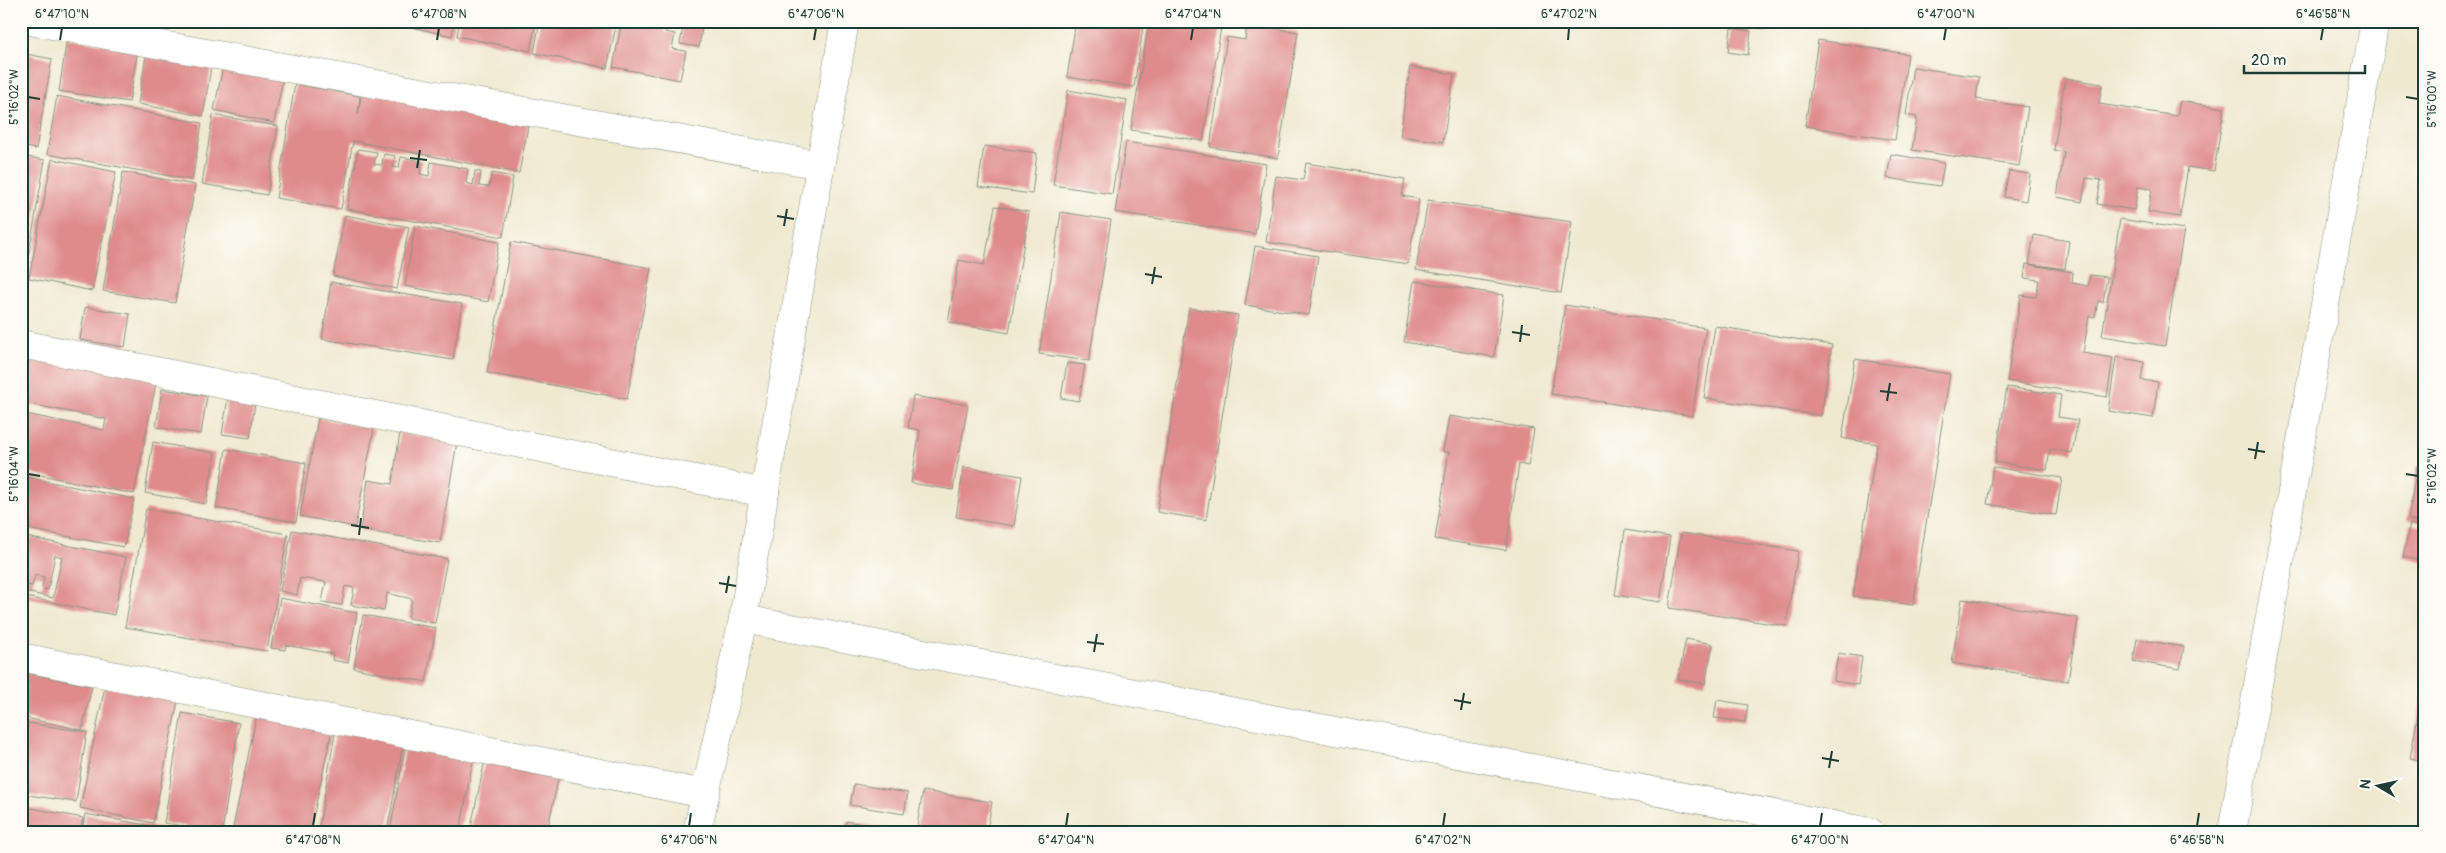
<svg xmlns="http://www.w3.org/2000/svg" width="2446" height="853" viewBox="0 0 2446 853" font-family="Pangolin,sans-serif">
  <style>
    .building { fill: #df8b8b; fill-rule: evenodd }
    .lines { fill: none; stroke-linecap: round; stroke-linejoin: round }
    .minor-casing { stroke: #889382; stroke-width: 29 }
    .minor { stroke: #fff; stroke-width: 28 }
    .ticks { fill: none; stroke: #1f3d34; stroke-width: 2 }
    .neatline { fill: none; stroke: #1f3d34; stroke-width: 2 }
    .ticks-label { font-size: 12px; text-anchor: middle; fill: #1f3d34 }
  </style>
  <rect width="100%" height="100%" fill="#fdfcf7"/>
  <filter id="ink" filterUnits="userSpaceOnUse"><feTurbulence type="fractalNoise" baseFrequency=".02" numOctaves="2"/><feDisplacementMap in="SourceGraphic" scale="10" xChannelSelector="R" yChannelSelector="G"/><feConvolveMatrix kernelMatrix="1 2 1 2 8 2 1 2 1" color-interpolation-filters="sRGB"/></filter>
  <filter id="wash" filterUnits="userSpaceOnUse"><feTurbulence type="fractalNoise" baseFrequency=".0096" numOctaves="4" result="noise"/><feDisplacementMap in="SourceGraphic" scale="20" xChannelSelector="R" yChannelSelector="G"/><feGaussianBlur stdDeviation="1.12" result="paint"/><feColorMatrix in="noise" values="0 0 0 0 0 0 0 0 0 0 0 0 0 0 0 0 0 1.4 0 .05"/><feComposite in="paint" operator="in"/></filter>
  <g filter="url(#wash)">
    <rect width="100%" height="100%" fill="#f0e9d0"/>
    <g id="blocks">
      <g class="building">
        <path d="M 383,21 L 454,21 L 452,36 Z"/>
        <path d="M 460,21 L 536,21 L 530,51 L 457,36 Z"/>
        <path d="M 540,21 L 617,21 L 607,68 L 534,53 Z"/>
        <path d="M 622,21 L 667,21 L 665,32 L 675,34 L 672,49 L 686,51 L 680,80 L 613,67 Z"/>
        <path d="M 684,21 L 703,21 L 699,47 L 680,44 Z"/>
        <path d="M 1076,21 L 1144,21 L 1134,87 L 1067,77 Z"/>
        <path d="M 1149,21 L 1222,21 L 1203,141 L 1131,130 Z"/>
        <path d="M 1743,21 L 1768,21 L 1767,29 L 1743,26 Z"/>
        <path d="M 1247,24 L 1298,32 L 1278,158 L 1210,147 L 1227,37 L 1245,40 Z"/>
        <path d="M 1731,28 L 1751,31 L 1748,55 L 1728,52 Z"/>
        <path d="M 67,38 L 138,50 L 129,102 L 59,91 Z"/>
        <path d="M 1818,40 L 1908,54 L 1895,140 L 1805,126 Z"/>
        <path d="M 147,50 L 212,61 L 203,116 L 138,104 Z"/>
        <path d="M 21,53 L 52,59 L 36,149 L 21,146 Z"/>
        <path d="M 224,62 L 284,74 L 274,123 L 214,110 Z"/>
        <path d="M 1410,67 L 1454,74 L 1443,142 L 1400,136 Z"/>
        <path d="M 1913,67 L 1979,77 L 1976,99 L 2028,107 L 2019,166 L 1912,150 L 1917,117 L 1906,115 Z"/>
        <path d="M 2065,78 L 2102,84 L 2099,104 L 2177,116 L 2180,101 L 2224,108 L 2214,171 L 2188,167 L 2180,217 L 2148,212 L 2152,189 L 2138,187 L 2134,210 L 2097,204 L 2101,180 L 2086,178 L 2082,202 L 2057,197 L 2064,152 L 2054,150 Z"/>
        <path d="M 295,84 L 360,96 L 358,114 L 363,84 L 530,116 L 519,173 L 353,141 L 341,209 L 276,198 Z"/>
        <path d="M 1068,90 L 1127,100 L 1112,194 L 1053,185 Z"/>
        <path d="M 57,96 L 202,123 L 192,180 L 47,154 Z"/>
        <path d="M 213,115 L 278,126 L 267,195 L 202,184 Z"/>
        <path d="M 1126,142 L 1266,164 L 1255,234 L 1115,212 Z"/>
        <path d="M 984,146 L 1037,153 L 1032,194 L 978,187 Z"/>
        <path d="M 358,149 L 377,152 L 374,164 L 382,165 L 384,154 L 395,156 L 393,167 L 399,168 L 401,157 L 422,161 L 420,174 L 429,176 L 431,162 L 468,169 L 466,183 L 473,185 L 475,171 L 481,172 L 479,186 L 489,187 L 492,173 L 513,177 L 503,237 L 347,209 Z"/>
        <path d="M 1891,154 L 1944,163 L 1940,186 L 1887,178 Z"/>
        <path d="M 21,156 L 45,160 L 25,276 L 21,275 Z"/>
        <path d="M 52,159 L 116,172 L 92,291 L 29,278 Z"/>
        <path d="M 1306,163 L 1405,179 L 1402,196 L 1419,199 L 1408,264 L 1266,242 L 1276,176 L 1303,180 Z"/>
        <path d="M 2009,171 L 2030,174 L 2026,201 L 2004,197 Z"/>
        <path d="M 123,172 L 195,185 L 175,303 L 103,291 Z"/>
        <path d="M 1428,200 L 1572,222 L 1561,293 L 1416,270 Z"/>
        <path d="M 995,206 L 1029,212 L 1009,333 L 948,322 L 959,260 L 984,265 Z"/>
        <path d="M 1061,212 L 1111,220 L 1089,361 L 1039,354 Z"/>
        <path d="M 345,215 L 409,227 L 397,289 L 333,276 Z"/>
        <path d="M 2120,219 L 2184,229 L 2165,346 L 2102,336 Z"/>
        <path d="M 415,226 L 499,242 L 488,302 L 405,286 Z"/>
        <path d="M 2034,235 L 2069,241 L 2065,269 L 2029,264 Z"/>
        <path d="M 511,242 L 651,268 L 627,399 L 487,373 Z"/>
        <path d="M 1255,246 L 1318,256 L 1309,315 L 1245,305 Z"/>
        <path d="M 2026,264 L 2073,272 L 2072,283 L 2088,286 L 2090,275 L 2107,277 L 2103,302 L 2098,301 L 2095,317 L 2089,316 L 2083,353 L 2113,358 L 2107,397 L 2007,381 L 2021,295 L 2036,297 L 2039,280 L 2024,278 Z"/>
        <path d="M 1414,281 L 1504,295 L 1494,357 L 1404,342 Z"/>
        <path d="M 331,282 L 462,304 L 453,360 L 322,339 Z"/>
        <path d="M 1565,305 L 1706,328 L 1692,416 L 1551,394 Z"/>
        <path d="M 85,307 L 130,314 L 125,347 L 80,340 Z"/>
        <path d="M 1189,308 L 1238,315 L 1206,520 L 1157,512 Z"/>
        <path d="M 1715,326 L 1832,345 L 1821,416 L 1704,398 Z"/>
        <path d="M 21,351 L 157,378 L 134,494 L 21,471 L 21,413 L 104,430 L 106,419 L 24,403 L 21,411 Z"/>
        <path d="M 2116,357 L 2144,362 L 2141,380 L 2158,382 L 2153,418 L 2108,411 Z"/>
        <path d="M 1855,359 L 1950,374 L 1913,605 L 1853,596 L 1877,444 L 1842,438 Z"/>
        <path d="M 1067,363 L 1085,365 L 1079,401 L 1061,398 Z"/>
        <path d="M 2007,387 L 2061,395 L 2058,417 L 2078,420 L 2072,453 L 2050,449 L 2047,470 L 1995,462 Z"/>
        <path d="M 162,389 L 207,396 L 201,434 L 156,427 Z"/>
        <path d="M 229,392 L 256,396 L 250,438 L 222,434 Z"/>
        <path d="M 913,396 L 968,405 L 953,490 L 911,483 L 920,430 L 908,428 Z"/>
        <path d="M 1449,416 L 1534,429 L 1528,466 L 1519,464 L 1506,550 L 1435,539 L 1449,452 L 1443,452 Z"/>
        <path d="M 318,418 L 374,429 L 355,527 L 300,516 Z"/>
        <path d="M 400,433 L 457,442 L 440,543 L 360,530 L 368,480 L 392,484 Z"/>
        <path d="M 153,442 L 215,453 L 206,504 L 145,493 Z"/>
        <path d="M 226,449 L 306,463 L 296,522 L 216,508 Z"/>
        <path d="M 2417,466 L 2425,467 L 2425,523 L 2408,520 Z"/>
        <path d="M 964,467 L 1022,476 L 1014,526 L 956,517 Z"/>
        <path d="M 1993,467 L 2062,478 L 2056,515 L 1987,504 Z"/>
        <path d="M 21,476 L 134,499 L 124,547 L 21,528 Z"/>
        <path d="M 146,509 L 288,534 L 267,651 L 125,627 Z"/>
        <path d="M 2410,524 L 2425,527 L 2425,562 L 2403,557 Z"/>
        <path d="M 292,530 L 447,559 L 435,623 L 408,618 L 412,599 L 387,593 L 384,611 L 351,605 L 354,588 L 345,586 L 342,605 L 322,602 L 326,582 L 300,578 L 297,595 L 280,591 Z"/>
        <path d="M 1625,530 L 1670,537 L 1660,602 L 1615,595 Z"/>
        <path d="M 1681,533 L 1798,551 L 1786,626 L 1669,608 Z"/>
        <path d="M 21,536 L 126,557 L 114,615 L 21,596 ZM 55,555 L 62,557 L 53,598 L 26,592 L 27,585 L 32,586 L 35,575 L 44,577 L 42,588 L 48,590 Z"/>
        <path d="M 280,598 L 357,613 L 348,663 L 332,660 L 333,654 L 286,645 L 285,650 L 271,648 Z"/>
        <path d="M 1962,599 L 2078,618 L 2068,681 L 1952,663 Z"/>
        <path d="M 363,615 L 436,628 L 426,682 L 354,668 Z"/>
        <path d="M 1686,639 L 1713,644 L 1705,684 L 1678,679 Z"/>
        <path d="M 2137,639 L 2184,647 L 2180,669 L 2133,661 Z"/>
        <path d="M 1838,653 L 1862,657 L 1858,685 L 1834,681 Z"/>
        <path d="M 21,672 L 92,686 L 82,730 L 21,717 Z"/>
        <path d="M 2424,683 L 2425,683 L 2425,761 L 2410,758 Z"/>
        <path d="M 105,686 L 178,701 L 153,823 L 80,808 Z"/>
        <path d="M 1717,700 L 1748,705 L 1745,722 L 1714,718 Z"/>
        <path d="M 258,709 L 333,725 L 310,832 L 232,832 Z"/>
        <path d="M 182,713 L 239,723 L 222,832 L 164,823 Z"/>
        <path d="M 21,722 L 87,732 L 76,802 L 21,794 Z"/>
        <path d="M 336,728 L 404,740 L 387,832 L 318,832 Z"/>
        <path d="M 405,748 L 473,760 L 460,832 L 390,832 Z"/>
        <path d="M 486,755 L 560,770 L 547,832 L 470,832 Z"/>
        <path d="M 854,784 L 908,793 L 904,814 L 850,805 Z"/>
        <path d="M 923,791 L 992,802 L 987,832 L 916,832 Z"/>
        <path d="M 21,806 L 83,818 L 80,832 L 21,832 Z"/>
        <path d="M 85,814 L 179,831 L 179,832 L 82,832 Z"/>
        <path d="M 846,821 L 891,829 L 891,832 L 844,832 Z"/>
      </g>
    </g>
  </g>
  <g filter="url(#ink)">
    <use href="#blocks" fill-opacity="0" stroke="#889382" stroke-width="1"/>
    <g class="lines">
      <defs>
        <g id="minor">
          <path d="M 30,21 L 820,165"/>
          <path d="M 21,344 L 765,493"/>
          <path d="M 743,619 L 1870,832"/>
          <path d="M 21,657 L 705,794"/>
          <path d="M 697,832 L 743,619 L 845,21"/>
          <path d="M 2232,832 L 2375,21"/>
        </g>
      </defs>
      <use href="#minor" class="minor-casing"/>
      <use href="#minor" class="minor"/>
    </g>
  </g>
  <path class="ticks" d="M 60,40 L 62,28M 437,40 L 439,28M 814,40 L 816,28M 1191,40 L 1193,28M 1568,40 L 1569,28M 1944,40 L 1946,28M 2321,40 L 2323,28M 28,97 L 40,99M 2406,97 L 2418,99M 410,158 L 427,160M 417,168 L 420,150M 777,216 L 794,219M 784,226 L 787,209M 1145,274 L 1162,277M 1152,284 L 1155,267M 1512,332 L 1530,335M 1520,342 L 1522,325M 1880,391 L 1897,393M 1887,401 L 1890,383M 2248,449 L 2265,452M 2255,459 L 2258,442M 28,474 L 40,476M 2406,474 L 2418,476M 351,525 L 369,528M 359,535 L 361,518M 719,583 L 736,586M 726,593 L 729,576M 1087,642 L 1104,644M 1094,652 L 1097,634M 1454,700 L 1471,703M 1461,710 L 1464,693M 1822,758 L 1839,761M 1829,768 L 1832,751M 313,826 L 315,813M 689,826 L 691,813M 1066,826 L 1068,813M 1443,826 L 1445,813M 1820,826 L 1822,813M 2197,826 L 2199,813"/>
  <rect width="2446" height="853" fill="none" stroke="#fdfcf7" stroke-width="55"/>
  <g transform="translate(2378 786) rotate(279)" stroke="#fdfcf7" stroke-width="4" paint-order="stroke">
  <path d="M0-4L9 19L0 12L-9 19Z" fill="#1f3d34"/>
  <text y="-8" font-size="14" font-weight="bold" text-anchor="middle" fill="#1f3d34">N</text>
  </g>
  <path d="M2244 65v8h121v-8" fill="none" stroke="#1f3d34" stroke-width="2.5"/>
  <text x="2251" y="65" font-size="15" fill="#1f3d34" stroke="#fdfcf7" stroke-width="4" paint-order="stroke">20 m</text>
  <rect x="28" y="28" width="2390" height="798" class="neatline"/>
  <g class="ticks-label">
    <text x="62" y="18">6°47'10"N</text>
    <text x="439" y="18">6°47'08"N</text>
    <text x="816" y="18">6°47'06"N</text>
    <text x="1193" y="18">6°47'04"N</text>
    <text x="1569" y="18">6°47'02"N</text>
    <text x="1946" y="18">6°47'00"N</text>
    <text x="2323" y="18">6°46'58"N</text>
    <text transform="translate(14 97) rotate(-90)" y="4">5°16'02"W</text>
    <text transform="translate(2432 99) rotate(-90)" y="4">5°16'00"W</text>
    <text transform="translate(14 474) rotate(-90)" y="4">5°16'04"W</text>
    <text transform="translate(2432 476) rotate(-90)" y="4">5°16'02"W</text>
    <text x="313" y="844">6°47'08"N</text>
    <text x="689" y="844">6°47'06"N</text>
    <text x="1066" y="844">6°47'04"N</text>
    <text x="1443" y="844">6°47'02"N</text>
    <text x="1820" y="844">6°47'00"N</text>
    <text x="2197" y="844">6°46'58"N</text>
  </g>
</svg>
